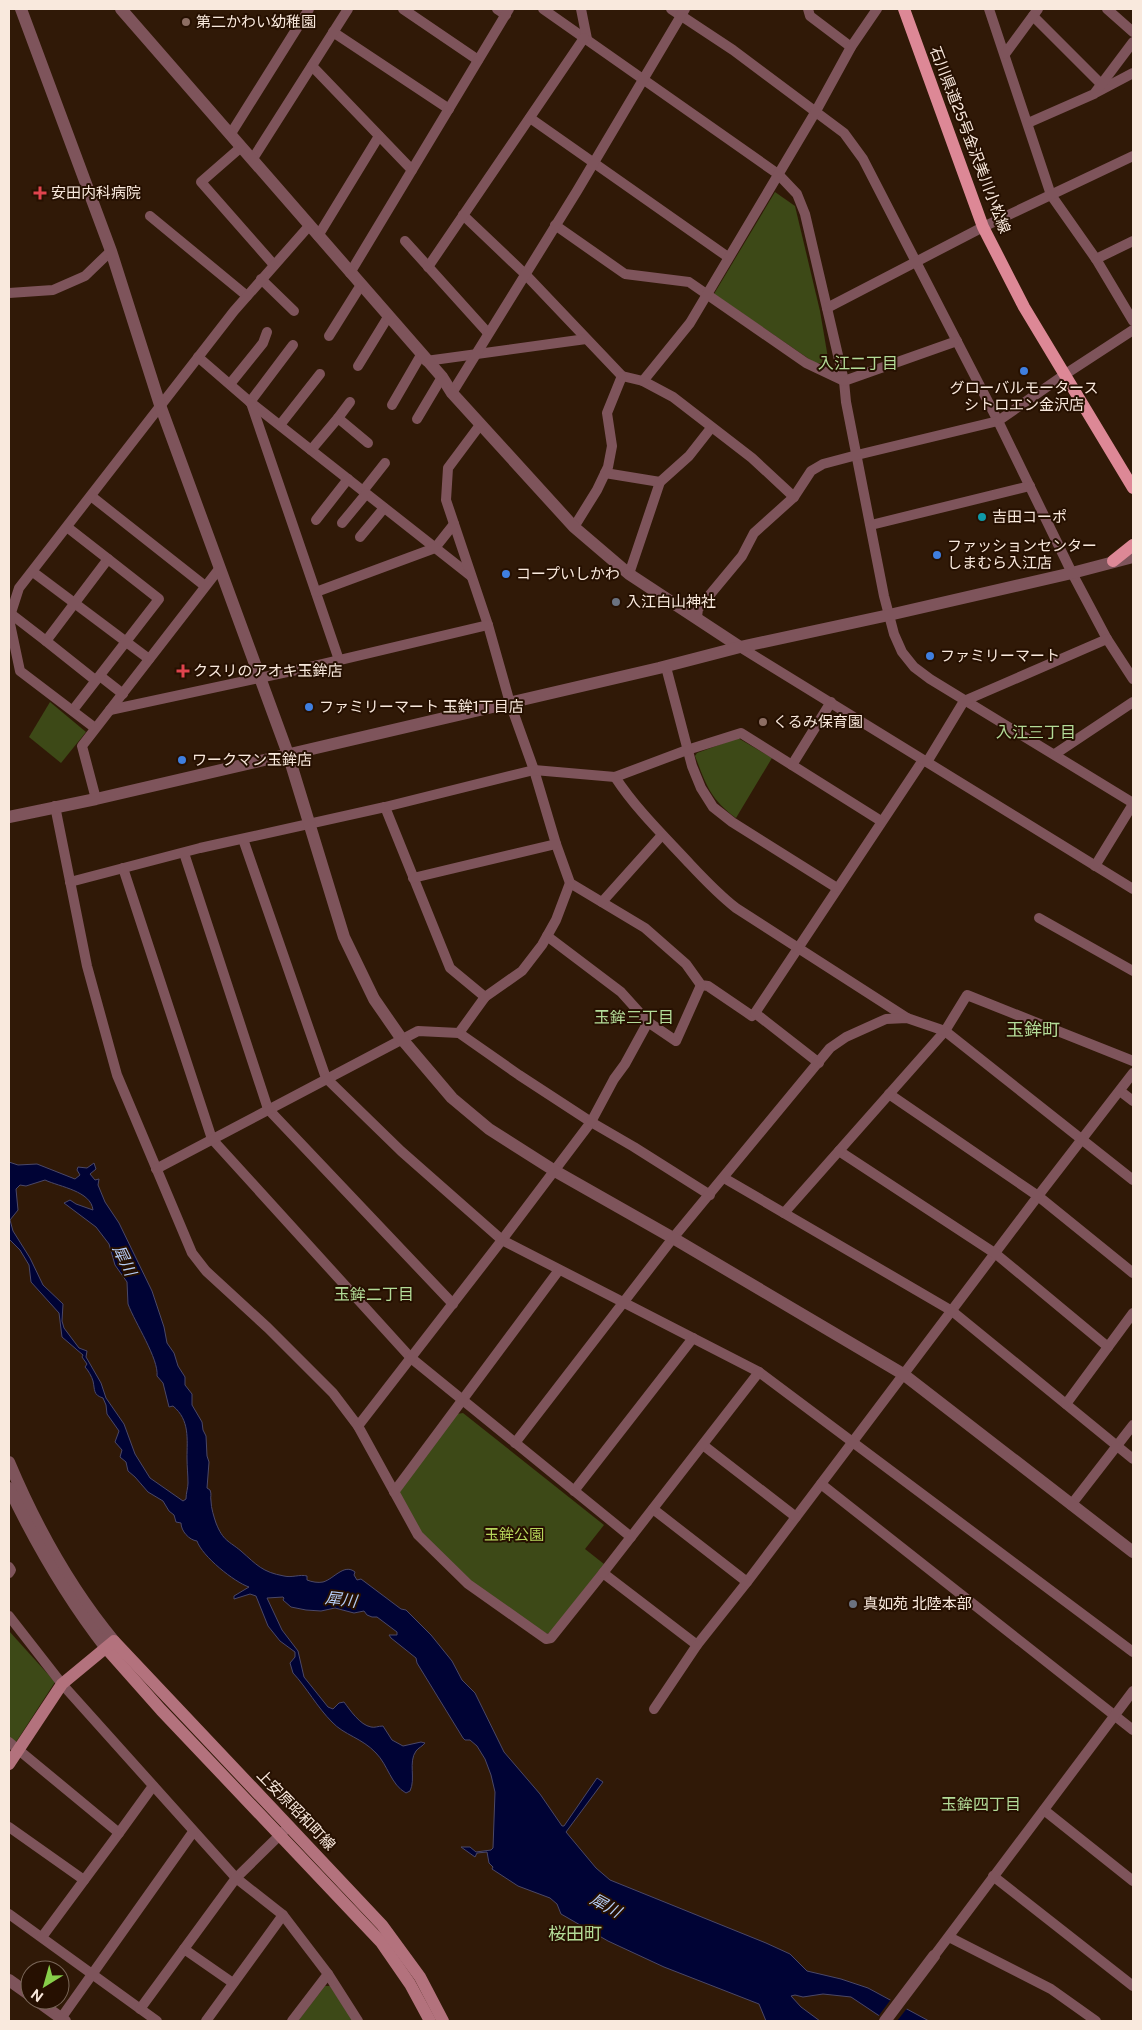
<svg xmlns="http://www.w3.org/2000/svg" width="1142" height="2030" viewBox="0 0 1142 2030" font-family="'Public Sans','Noto Sans JP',sans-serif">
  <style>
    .park { fill: #3d4917 }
    .water { fill: #000335; stroke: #4b4867; fill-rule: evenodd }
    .pier { fill: #301907 }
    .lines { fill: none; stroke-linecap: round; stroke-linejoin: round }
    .minor { stroke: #7e545b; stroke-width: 10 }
    .tertiary { stroke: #7e545b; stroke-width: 12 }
    .secondary { stroke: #b3727d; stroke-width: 12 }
    .primary { stroke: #dd8896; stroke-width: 12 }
    .education-dot { fill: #8d6e63; stroke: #261001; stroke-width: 2 }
    .health-dot { fill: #e0444e; stroke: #261001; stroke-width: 2 }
    .shop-dot { fill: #3f7fe0; stroke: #261001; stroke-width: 2 }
    .culture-dot { fill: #0f9aa8; stroke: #261001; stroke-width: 2 }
    .worship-dot { fill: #6b7280; stroke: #261001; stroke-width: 2 }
    .labels { text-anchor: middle; stroke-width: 4; stroke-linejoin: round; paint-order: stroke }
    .poi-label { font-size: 15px; fill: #f9e9dd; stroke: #261001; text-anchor: start }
    .street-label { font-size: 15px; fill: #f9e9dd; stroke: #261001 }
    .park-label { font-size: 15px; fill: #b8d75b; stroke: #261001 }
    .neighbourhood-label { font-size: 16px; fill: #b3dc98; stroke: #261001 }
    .water-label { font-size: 16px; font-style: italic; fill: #b5ccf4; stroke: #261001 }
    .quarter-label { font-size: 18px; fill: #b3dc98; stroke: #261001 }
  </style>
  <rect width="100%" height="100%" fill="#301907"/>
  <g class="park">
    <path d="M 775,192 L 795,206 L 820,311 L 829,364 L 815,363 L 714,294 Z"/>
    <path d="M 50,702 L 86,732 L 61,763 L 29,737 Z"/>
    <path d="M 738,738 L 772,758 L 736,818 C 710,799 706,784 695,756 L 697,753 Z"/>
    <path d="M 463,1413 L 604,1525 L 585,1549 L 604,1564 L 550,1633 L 543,1634 L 470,1582 L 421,1535 L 398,1493 L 457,1414 Z"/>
    <path d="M 9,1631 L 55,1682 L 16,1742 L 9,1737 Z"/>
    <path d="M 325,1986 L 330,1986 L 353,2021 L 298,2021 Z"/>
  </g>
  <path class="water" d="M 9,1162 L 18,1165 L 37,1164 L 75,1179 L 80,1175 L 77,1170 L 78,1167 L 87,1168 L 94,1163 L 96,1169 L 90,1174 L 95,1180 L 99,1179 L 98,1185 L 105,1202 L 119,1223 L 152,1291 L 164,1327 L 167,1343 L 174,1353 L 178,1366 L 185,1377 L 185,1385 L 192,1394 L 192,1405 L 202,1422 L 203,1430 L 206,1436 L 207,1456 L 209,1462 L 207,1488 L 210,1490 C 212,1495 210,1496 211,1501 C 211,1508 214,1517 216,1523 C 223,1541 229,1541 241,1551 C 257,1565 262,1572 284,1576 C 292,1578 300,1574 307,1576 L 307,1580 C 312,1582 318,1583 323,1582 C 334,1579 344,1563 355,1572 L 354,1575 L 357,1580 L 361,1579 L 401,1609 L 406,1610 L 431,1635 L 452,1661 L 462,1680 L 475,1693 L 504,1752 L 540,1794 L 562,1826 L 564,1826 L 597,1778 L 603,1782 L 566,1832 L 596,1868 L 610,1880 L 766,1943 L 790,1954 L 807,1971 L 841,1979 L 868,1988 L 929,2021 L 887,2021 L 851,1997 L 823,1994 L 803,1997 L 795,1995 L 791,1996 L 801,2007 L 820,2021 L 766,2021 L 759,2004 L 664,1967 L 608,1941 L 561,1914 L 557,1904 L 550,1898 L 518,1886 L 492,1869 L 493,1867 L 489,1863 L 487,1852 L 477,1853 L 475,1857 L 461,1847 L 470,1847 L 476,1852 L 491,1850 L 493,1848 L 495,1792 L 491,1775 L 485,1759 L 477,1746 L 470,1740 L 465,1740 L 463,1738 L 417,1663 L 416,1658 L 391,1638 L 389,1635 L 397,1635 L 397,1632 L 377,1617 L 372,1617 L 367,1615 L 364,1611 L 354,1613 L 335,1608 L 321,1611 L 306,1610 L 291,1607 L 283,1600 L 284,1598 L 283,1597 L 267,1598 L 282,1630 L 298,1651 L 304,1677 L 328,1707 L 333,1709 L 339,1703 L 344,1702 C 350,1710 360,1725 371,1727 C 375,1728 378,1726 383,1726 L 392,1740 L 403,1746 L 421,1742 L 425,1743 C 423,1746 418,1748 416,1751 C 408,1762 416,1779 410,1791 L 406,1793 C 391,1785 388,1765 376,1753 C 362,1738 344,1735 332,1722 C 317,1707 307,1688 293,1673 L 290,1663 L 295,1657 L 295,1652 L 280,1641 L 268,1626 L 256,1596 L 250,1594 L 234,1599 L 234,1596 L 249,1587 C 234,1582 202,1556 197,1541 C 189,1540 181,1531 181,1523 L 176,1522 L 174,1515 L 169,1511 L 163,1501 L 148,1492 L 135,1477 L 128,1471 L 126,1462 L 120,1457 L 122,1450 L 115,1442 L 119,1431 L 107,1414 L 106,1405 L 103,1398 C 93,1395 95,1390 93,1381 C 92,1377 88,1370 85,1367 L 87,1364 L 82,1357 L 83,1355 L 62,1337 L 59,1313 L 31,1282 L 29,1265 L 20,1250 L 9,1239 ZM 45,1180 C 60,1187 91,1191 93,1210 L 76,1204 L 70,1200 L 64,1203 L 96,1227 L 109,1244 L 115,1265 L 127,1282 L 128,1304 C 135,1323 159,1359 157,1376 L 163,1383 L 169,1407 L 173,1406 C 190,1420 187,1439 187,1458 C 187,1467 188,1475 188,1483 C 188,1488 186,1493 186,1499 L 183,1501 L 150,1478 L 135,1454 L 124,1424 L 106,1398 L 101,1383 L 86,1357 L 87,1351 L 79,1348 L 64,1328 L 62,1321 L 63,1304 L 43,1285 L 30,1258 L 13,1231 L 10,1220 L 18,1210 L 16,1189 L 20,1185 L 26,1186 Z"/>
  <path class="pier" d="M 892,1998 L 908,2007 L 897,2021 L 882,2021 L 877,2018 Z"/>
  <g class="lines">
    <g class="minor">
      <path d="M 403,9 L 478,60"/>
      <path d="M 497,9 L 506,15"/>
      <path d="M 543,9 L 778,174 L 797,194 L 805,214 L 844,381 L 846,402 L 884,596 L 894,634 L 902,652 L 914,667 L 930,679 L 1133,803"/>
      <path d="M 581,9 L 587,39"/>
      <path d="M 671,9 L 733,50 L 844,133 L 863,159 L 998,421 L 1072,573 L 1107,639 L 1133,679"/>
      <path d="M 808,9 L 810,16 L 851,47"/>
      <path d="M 989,9 L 1051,195 L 1096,259 L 1133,321"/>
      <path d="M 1107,9 L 1133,32"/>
      <path d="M 1033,16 L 1101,84"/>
      <path d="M 333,32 L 449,109"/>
      <path d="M 1005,54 L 1038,9"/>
      <path d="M 312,66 L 412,170"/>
      <path d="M 1097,92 L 1133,73"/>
      <path d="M 530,118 L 728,257"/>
      <path d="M 1028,123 L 1094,94 L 1133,42"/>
      <path d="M 230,135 L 309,9"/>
      <path d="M 240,148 L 201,182 L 274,265"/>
      <path d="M 252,160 L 348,9"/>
      <path d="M 463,215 L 525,274 L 622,376 L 643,381 L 673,397 L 752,458 L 794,497"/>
      <path d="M 150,216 L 247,296"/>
      <path d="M 555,225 L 625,274 L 689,282 L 806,363 L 844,381 L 957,341"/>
      <path d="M 318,236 L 379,136"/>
      <path d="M 405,241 L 488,333"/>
      <path d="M 1096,259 L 1133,241"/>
      <path d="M 428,267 L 584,38"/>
      <path d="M 350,273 L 509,9"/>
      <path d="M 261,279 L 294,311"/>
      <path d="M 9,293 L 53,290 L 85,276 L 111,251"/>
      <path d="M 827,308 L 983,227 L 1133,156"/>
      <path d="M 329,336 L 361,285"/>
      <path d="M 198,357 L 250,402 L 471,576"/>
      <path d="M 426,361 L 586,339"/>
      <path d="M 358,366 L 388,317"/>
      <path d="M 643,381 L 690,323 L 816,111 L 851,47 L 877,9"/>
      <path d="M 230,384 L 263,343 L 267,332"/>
      <path d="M 452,393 L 577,191 L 685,9"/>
      <path d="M 250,402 L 293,345"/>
      <path d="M 251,403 L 339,660"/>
      <path d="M 392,405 L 421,355"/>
      <path d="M 338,418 L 350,402"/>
      <path d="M 417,419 L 442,377"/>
      <path d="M 280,425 L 320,374"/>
      <path d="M 480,425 L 448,468 L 446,500 L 488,625 L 510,703 L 534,770 L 556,844 L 570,883 L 645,928 L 686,964 L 701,985 L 708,986 L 752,1016 L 755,1013 L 923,760"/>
      <path d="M 311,450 L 338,418 L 368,443"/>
      <path d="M 605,473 L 660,482"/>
      <path d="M 363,491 L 385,463"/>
      <path d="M 91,496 L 205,586"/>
      <path d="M 316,520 L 348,479"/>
      <path d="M 342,523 L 366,494"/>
      <path d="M 871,525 L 1030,486"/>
      <path d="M 67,527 L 108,559 L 46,641 L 95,680"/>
      <path d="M 574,527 L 597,490 L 608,467 L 612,446 L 607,413 L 622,376"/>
      <path d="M 360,537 L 384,508"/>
      <path d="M 33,572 L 149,659"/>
      <path d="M 629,574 L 660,482 L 689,456 L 711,428"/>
      <path d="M 316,592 L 435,548 L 454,524"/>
      <path d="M 11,614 L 46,641"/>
      <path d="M 697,617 L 698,609 L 742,556 L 754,533 L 794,497 L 811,471 L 823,464 L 857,455 L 998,421 L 1064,375 L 1133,330"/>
      <path d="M 740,647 L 1133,889"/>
      <path d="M 666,667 L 692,766 L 701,788 L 713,807 L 732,822 L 837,888"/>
      <path d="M 100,676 L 123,694"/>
      <path d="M 73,710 L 159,599 L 108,559"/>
      <path d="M 110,710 L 306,668 L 488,625"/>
      <path d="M 95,728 L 20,671 L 9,619 L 19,588 L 234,311 L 309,226"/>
      <path d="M 1055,754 L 1133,702"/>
      <path d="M 927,762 L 964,701 L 1107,639"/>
      <path d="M 792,765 L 831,702"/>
      <path d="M 615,777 C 636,809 663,835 689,863 C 704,879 718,894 736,908 L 907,1018"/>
      <path d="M 96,799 L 82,746 L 219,569"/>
      <path d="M 55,806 L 87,966 L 117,1075 L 192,1253 L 206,1271 L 268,1328 L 333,1393 L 358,1426 L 418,1535 L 468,1584 L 546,1639 L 551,1638 L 603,1573 L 697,1645 L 747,1582 L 1038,1196 L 1133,1073"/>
      <path d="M 385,807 L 450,968 L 485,997"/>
      <path d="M 243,839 L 326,1078 L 401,1151 L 502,1240 L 759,1372 L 1133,1652"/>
      <path d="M 184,853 L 268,1109 L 453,1304"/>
      <path d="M 1095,866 L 1133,804"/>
      <path d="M 123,868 L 212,1139 L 411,1358 L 631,1537"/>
      <path d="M 413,878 L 556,844"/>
      <path d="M 70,882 L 200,848 L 385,807 L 534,770 L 615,777 L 687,750 L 741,733 L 881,821"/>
      <path d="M 602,902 L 662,835"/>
      <path d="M 1039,918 L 1133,971"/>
      <path d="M 547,936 L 621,992 L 648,1022 L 676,1041 L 701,985"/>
      <path d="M 755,1013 L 819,1063"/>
      <path d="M 459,1033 L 485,997 L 522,971 L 542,945 L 556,920 L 570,883"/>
      <path d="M 1120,1091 L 1133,1101"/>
      <path d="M 889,1094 L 1038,1196 L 1133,1273"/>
      <path d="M 839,1151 L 996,1254 L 1108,1347"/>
      <path d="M 156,1169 L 418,1031 L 459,1033 L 519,1075 L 591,1122 L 634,1147 L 710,1195"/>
      <path d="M 724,1178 L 952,1311 L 1133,1459"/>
      <path d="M 784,1213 L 945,1031 L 967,995 L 1133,1061"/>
      <path d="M 1066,1404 L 1133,1313"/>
      <path d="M 358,1426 L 502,1240 L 591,1122 L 614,1079 L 625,1064 L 648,1022"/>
      <path d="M 515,1443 L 673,1238 L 830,1048 L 846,1037 L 886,1019 L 907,1018 L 945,1031 L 1133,1180"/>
      <path d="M 703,1445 L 796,1517"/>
      <path d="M 821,1484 L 1133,1730"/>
      <path d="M 574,1491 L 693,1338"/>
      <path d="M 394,1492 L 559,1270"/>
      <path d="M 1071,1505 L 1133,1425"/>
      <path d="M 653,1509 L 747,1582"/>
      <path d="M 9,1567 L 11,1570 L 9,1573"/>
      <path d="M 603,1573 L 759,1372"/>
      <path d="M 9,1616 L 62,1684 L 236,1878 L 283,1915 L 328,1974 L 358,2021"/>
      <path d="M 654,1709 L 697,1645"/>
      <path d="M 9,1742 L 119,1833 L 153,1786"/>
      <path d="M 1044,1810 L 1133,1881"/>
      <path d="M 9,1827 L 84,1880"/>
      <path d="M 993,1876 L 1133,1986"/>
      <path d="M 9,1914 L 157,2021"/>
      <path d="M 42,1937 L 119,1833"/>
      <path d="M 949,1937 L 1051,1989 L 1096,2021"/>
      <path d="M 184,1949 L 236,1878 L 285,1830"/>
      <path d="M 934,1956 L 1133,1691"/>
      <path d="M 140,2009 L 184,1949 L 233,1983"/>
      <path d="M 59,2021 L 193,1832"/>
      <path d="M 206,2021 L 283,1915"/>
      <path d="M 292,2021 L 328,1974"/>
    </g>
    <g class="tertiary">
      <path d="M 21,9 L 111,251 L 160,405 L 288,754 L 344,937 L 374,999 L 401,1038 L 452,1098 L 489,1129 L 555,1171 L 673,1238 L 903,1374 L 1133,1552"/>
      <path d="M 121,9 L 442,377 L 452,393 L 574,527 L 629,574 L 740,647"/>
      <path d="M 9,817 L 96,799 L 260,761 L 659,668 L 740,647 L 889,615 L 1072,573 L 1133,557"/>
      <path d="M 9,1462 C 36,1526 70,1588 114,1641"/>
      <path d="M 9,1488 C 36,1544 67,1598 106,1648"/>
      <path d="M 9,1980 L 30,1995"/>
      <path d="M 36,2000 L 65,2021"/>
      <path d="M 885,2021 L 934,1956"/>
    </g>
    <g class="secondary">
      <path d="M 106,1648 L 161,1710 L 381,1942 L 410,1984 L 430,2021"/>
      <path d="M 9,1764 L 62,1684 L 114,1641 L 382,1925 L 420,1977 L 443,2021"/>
    </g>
    <g class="primary">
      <path d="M 904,9 L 983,227 L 1024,307 L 1133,488"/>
      <path d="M 1113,561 L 1133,545"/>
    </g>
  </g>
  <g class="education-dot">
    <circle cx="186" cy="22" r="5"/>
    <circle cx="763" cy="722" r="5"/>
  </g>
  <g class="health-dot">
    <path d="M37.5 185.5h5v5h5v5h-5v5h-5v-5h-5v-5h5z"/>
    <path d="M180.5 663.5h5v5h5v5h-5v5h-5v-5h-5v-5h5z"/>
  </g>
  <g class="shop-dot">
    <circle cx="1024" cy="371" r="5"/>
    <circle cx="937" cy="555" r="5"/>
    <circle cx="506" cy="574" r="5"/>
    <circle cx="930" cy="656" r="5"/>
    <circle cx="309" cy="707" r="5"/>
    <circle cx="182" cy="760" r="5"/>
  </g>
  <circle class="culture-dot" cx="982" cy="517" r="5"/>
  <g class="worship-dot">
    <circle cx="616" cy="602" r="5"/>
    <circle cx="853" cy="1604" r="5"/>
  </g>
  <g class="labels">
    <g class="poi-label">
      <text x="196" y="27">第二かわい幼稚園</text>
      <text x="51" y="198">安田内科病院</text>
      <text x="1024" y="393" text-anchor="middle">グローバルモータース<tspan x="1024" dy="17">シトロエン金沢店</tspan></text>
      <text x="992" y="522">吉田コーポ</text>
      <text x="947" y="551">ファッションセンター<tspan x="947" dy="17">しまむら入江店</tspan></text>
      <text x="516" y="579">コープいしかわ</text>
      <text x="626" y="607">入江白山神社</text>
      <text x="940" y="661">ファミリーマート</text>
      <text x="193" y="676">クスリのアオキ玉鉾店</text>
      <text x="319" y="712">ファミリーマート 玉鉾1丁目店</text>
      <text x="773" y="727">くるみ保育園</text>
      <text x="192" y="765">ワークマン玉鉾店</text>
      <text x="863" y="1609">真如苑 北陸本部</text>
    </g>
    <g class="street-label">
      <text transform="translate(970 140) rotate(69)" y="5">石川県道25号金沢美川小松線</text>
      <text transform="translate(296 1810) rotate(46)" y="5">上安原昭和町線</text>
    </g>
    <g class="park-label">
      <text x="514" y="1540">玉鉾公園</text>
    </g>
    <g class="neighbourhood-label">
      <text x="858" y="369">入江二丁目</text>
      <text x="1036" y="738">入江三丁目</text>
      <text x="634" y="1023">玉鉾三丁目</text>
      <text x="374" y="1300">玉鉾二丁目</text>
      <text x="981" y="1810">玉鉾四丁目</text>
    </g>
    <g class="water-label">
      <text transform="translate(125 1260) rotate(64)" y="6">犀川</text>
      <text transform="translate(341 1599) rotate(7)" y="6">犀川</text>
      <text transform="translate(606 1905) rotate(29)" y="6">犀川</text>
    </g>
    <g class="quarter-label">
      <text x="1033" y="1036">玉鉾町</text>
      <text x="575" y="1940">桜田町</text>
    </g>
  </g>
  <rect width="1142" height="2030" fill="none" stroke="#f9e9dd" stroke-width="20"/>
  <g transform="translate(45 1985) rotate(217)"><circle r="24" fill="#261001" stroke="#7a6759"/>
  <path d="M0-4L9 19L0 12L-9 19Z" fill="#87cf4a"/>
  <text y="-8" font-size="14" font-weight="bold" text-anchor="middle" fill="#f9e9dd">N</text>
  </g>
</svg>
